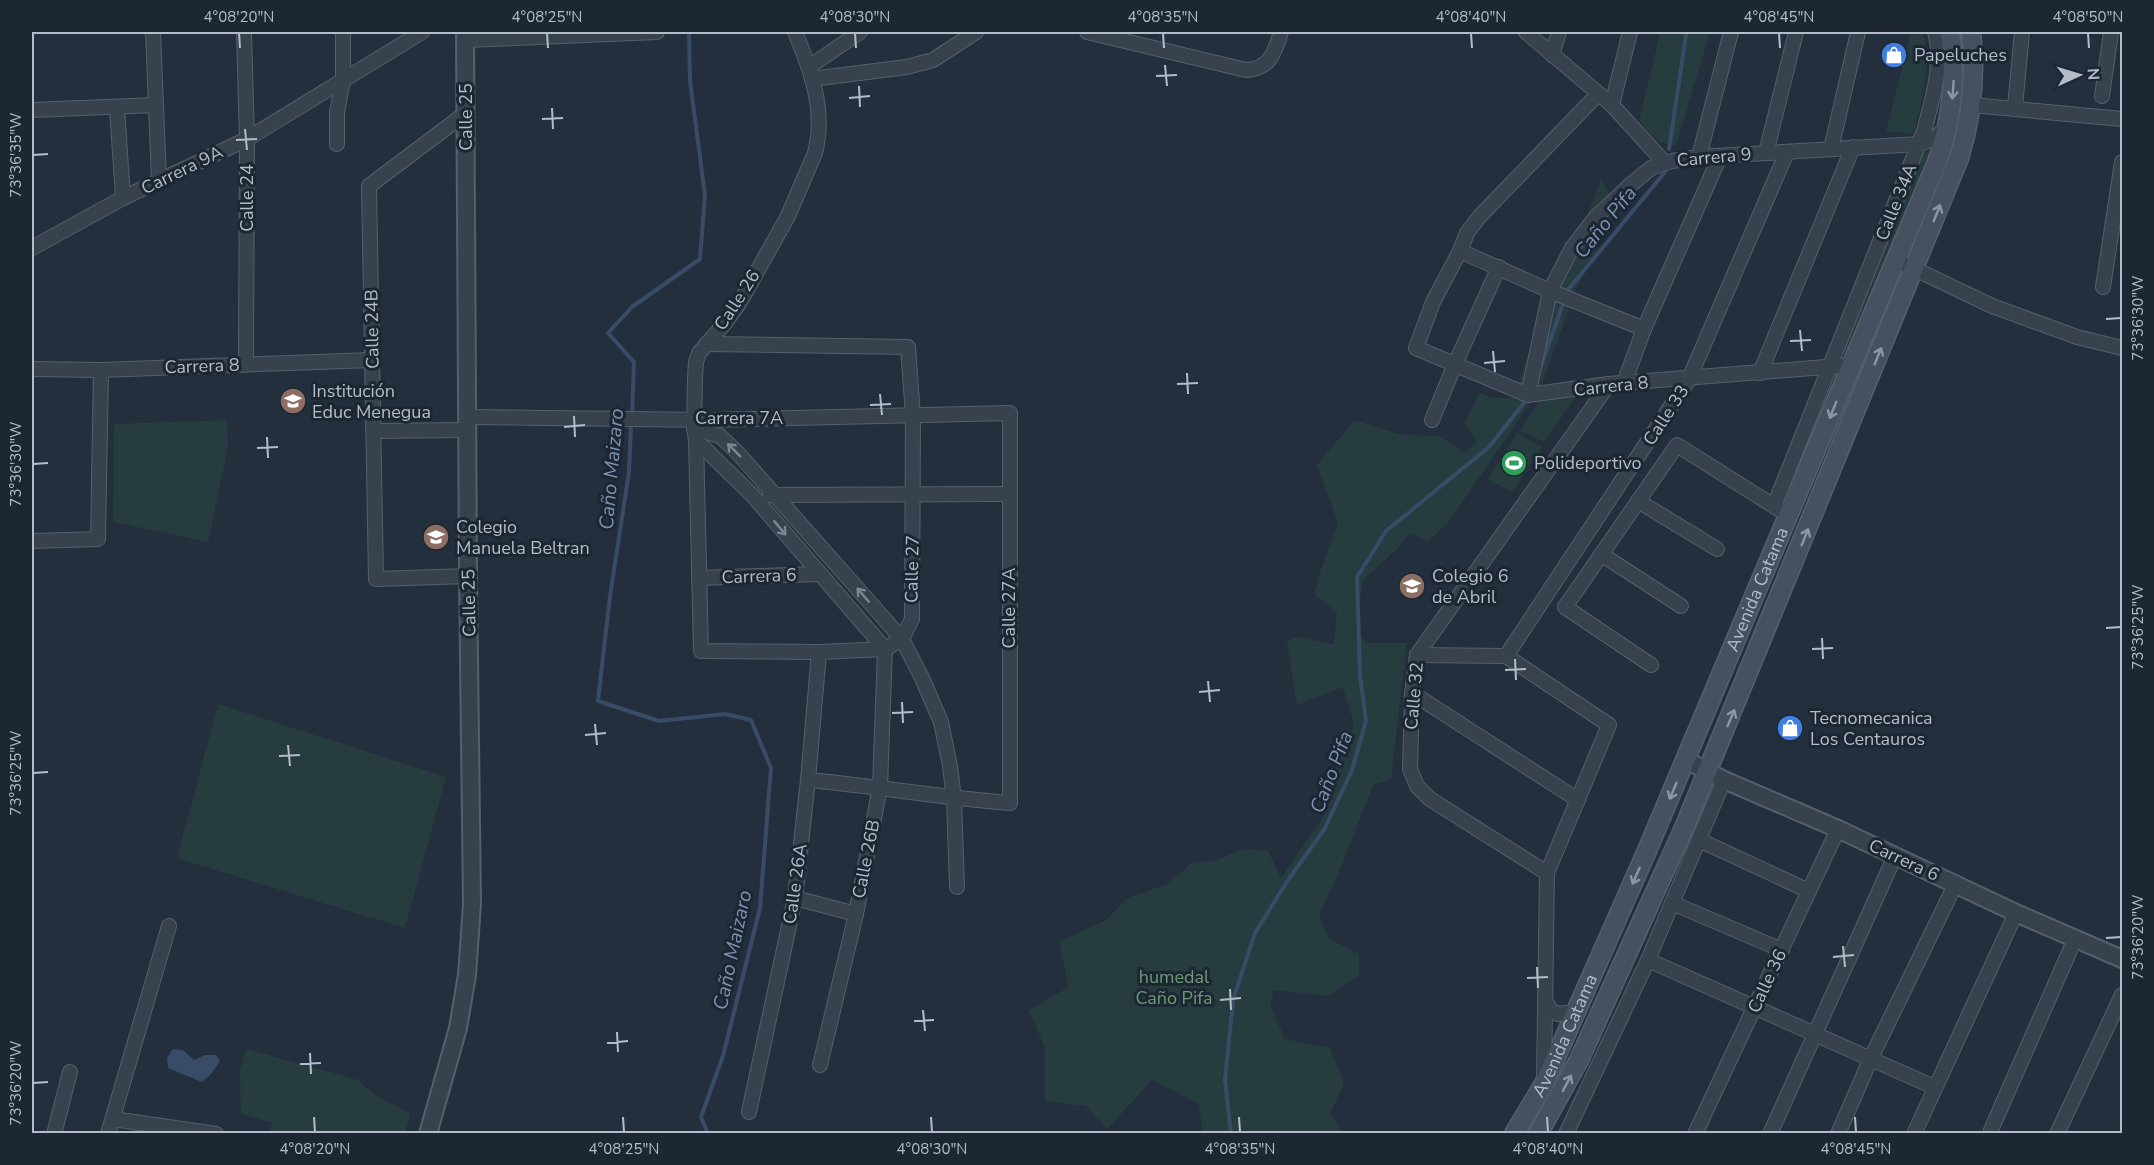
<svg xmlns="http://www.w3.org/2000/svg" width="2154" height="1165" viewBox="0 0 2154 1165" font-family="'Nunito Sans',sans-serif">
  <style>
    .green { fill: #263c3f }
    .water { fill: #394c67 }
    .lines { fill: none; stroke-linecap: round; stroke-linejoin: round }
    .stream { stroke: #394c67; stroke-width: 4 }
    .minor-casing { stroke: #565f6c; stroke-width: 16 }
    .tertiary-casing { stroke: #565f6c; stroke-width: 20 }
    .secondary-casing { stroke: #565f6c; stroke-width: 21 }
    .minor { stroke: #38414e; stroke-width: 14 }
    .tertiary { stroke: #38414e; stroke-width: 16 }
    .secondary { stroke: #465061; stroke-width: 18 }
    .oneway { stroke: #8e96a5 }
    .oneway2 { stroke: #7c8592 }
    .ticks { fill: none; stroke: #b4bcc9; stroke-width: 2 }
    .labels { text-anchor: middle; stroke-width: 6; stroke-linejoin: round; paint-order: stroke }
    .poi-label { font-size: 18px; fill: #b4bcc9; stroke: #1d2633; text-anchor: start }
    .street-label { font-size: 18px; fill: #b4bcc9; stroke: #1d2633 }
    .park-label { font-size: 18px; fill: #6b9a76; stroke: #1d2633 }
    .water-label { font-size: 20px; font-style: italic; fill: #7c92b1; stroke: #1d2633 }
    .neatline { fill: none; stroke: #b4bcc9; stroke-width: 2 }
    .ticks-label { font-size: 15px; text-anchor: middle; fill: #b4bcc9 }
  </style>
  <rect width="100%" height="100%" fill="#242f3e"/>
  <g class="green">
    <path d="M 1660,32 L 1710,32 L 1676,146 L 1659,142 L 1639,122 Z"/>
    <path d="M 1911,32 L 1923,33 C 1933,66 1921,101 1914,134 L 1886,131 Z"/>
    <path d="M 1919,151 L 1935,153 L 1849,355 L 1837,351 Z"/>
    <path d="M 1601,180 L 1612,199 L 1627,193 L 1576,289 L 1541,387 L 1448,523 L 1428,541 L 1410,533 L 1396,550 L 1363,580 L 1355,634 L 1369,643 L 1407,643 L 1391,779 L 1373,785 L 1343,862 L 1319,915 L 1329,939 L 1359,954 L 1359,975 L 1328,996 L 1274,990 L 1270,1005 L 1285,1039 L 1330,1048 L 1344,1083 L 1330,1114 L 1343,1133 L 1203,1133 L 1199,1104 L 1152,1080 L 1107,1129 L 1086,1106 L 1045,1101 L 1045,1048 L 1029,1010 L 1069,987 L 1059,942 L 1106,920 L 1126,899 L 1167,884 L 1192,863 L 1218,860 L 1243,849 L 1268,851 L 1281,878 L 1324,815 L 1329,783 L 1354,725 L 1343,687 L 1297,705 L 1287,642 L 1297,637 L 1334,644 L 1337,612 L 1314,594 L 1319,575 L 1338,523 L 1317,465 L 1355,420 L 1402,435 L 1439,436 L 1465,453 L 1477,442 L 1464,422 L 1480,393 L 1493,398 L 1511,398 L 1517,388 L 1560,257 L 1585,221 Z"/>
    <path d="M 1585,384 L 1544,442 L 1520,431 L 1546,390 Z"/>
    <path d="M 227,420 L 228,447 L 208,542 L 113,522 L 114,424 Z"/>
    <path d="M 1517,433 L 1542,447 L 1512,492 L 1488,479 Z"/>
    <path d="M 218,704 L 446,777 L 405,928 L 177,858 Z"/>
    <path d="M 246,1049 L 358,1080 L 376,1096 L 410,1113 L 405,1133 L 270,1133 L 272,1123 L 241,1114 L 240,1071 Z"/>
  </g>
  <path class="water" d="M 173,1049 L 183,1050 L 194,1060 L 205,1055 L 216,1055 L 220,1061 L 211,1074 L 202,1082 L 168,1068 L 167,1058 Z"/>
  <g class="lines">
    <g class="stream">
      <path d="M 1669,149 L 1686,35"/>
      <path d="M 1567,291 L 1665,172"/>
      <path d="M 1541,366 L 1563,304"/>
      <path d="M 632,416 L 634,362 L 608,333 L 632,307 L 700,259 L 705,195 L 690,81 L 689,32"/>
      <path d="M 631,423 L 629,472 L 610,596 L 598,701 L 659,721 L 725,714 L 751,720 L 771,768 L 760,908 L 723,1056 L 701,1117 L 708,1134"/>
      <path d="M 1231,1134 L 1225,1080 L 1233,1000 L 1255,933 L 1286,883 L 1324,830 L 1352,770 L 1366,721 L 1360,675 L 1357,577 L 1386,531 L 1489,447 L 1527,399"/>
    </g>
    <defs>
      <g id="minor">
        <path d="M 153,32 L 159,180"/>
        <path d="M 244,32 L 247,139 L 246,364"/>
        <path d="M 795,32 C 811,70 826,111 815,153 L 788,216 L 740,302 L 725,323 L 699,353 L 696,362 L 695,378 L 694,428 L 696,440 L 701,651 L 819,652 L 885,649 L 902,639"/>
        <path d="M 1087,32 L 1246,70 C 1270,69 1275,52 1281,32"/>
        <path d="M 1526,32 L 1612,105 L 1664,162"/>
        <path d="M 465,40 L 657,32"/>
        <path d="M 1552,55 L 1559,32"/>
        <path d="M 809,67 L 860,32"/>
        <path d="M 812,79 L 907,67 L 933,60 L 976,32"/>
        <path d="M 1598,94 L 1480,216 L 1467,233 L 1460,251 L 1433,302 L 1416,348 L 1528,395 L 1609,384 L 1851,365"/>
        <path d="M 2102,96 L 2111,32"/>
        <path d="M 1612,105 L 1630,32"/>
        <path d="M 1972,105 L 2122,119"/>
        <path d="M 2015,107 L 2022,32"/>
        <path d="M 117,108 L 123,198"/>
        <path d="M 32,110 L 156,105"/>
        <path d="M 466,113 L 369,186 L 376,579 L 468,576"/>
        <path d="M 337,144 L 337,112 L 343,80 L 343,32"/>
        <path d="M 1831,149 L 1858,32"/>
        <path d="M 1766,153 L 1796,32"/>
        <path d="M 1699,157 L 1731,32"/>
        <path d="M 32,248 L 123,198 L 247,139 L 422,32"/>
        <path d="M 1460,251 L 1550,291 L 1644,329"/>
        <path d="M 1896,260 L 1992,306 L 2077,337 L 2122,348"/>
        <path d="M 2103,287 L 2122,162"/>
        <path d="M 706,344 L 908,347 L 913,416 L 912,619 L 902,639"/>
        <path d="M 32,369 L 101,370 L 372,360"/>
        <path d="M 1760,373 L 1853,147"/>
        <path d="M 1624,383 L 1644,329 L 1720,156"/>
        <path d="M 1528,395 L 1550,291 L 1572,248 L 1596,217 L 1629,186 L 1651,168 L 1672,161 L 1699,157 L 1919,144 L 1934,139 L 1947,127"/>
        <path d="M 468,417 L 709,420 L 1010,413 L 1010,803 C 943,798 876,786 808,780"/>
        <path d="M 1432,420 L 1455,364 L 1499,267"/>
        <path d="M 694,428 L 720,436 L 736,451 L 902,639 L 922,678 L 941,722 L 950,766 L 954,799 L 957,887"/>
        <path d="M 373,431 L 468,430"/>
        <path d="M 696,440 L 753,496 L 885,649 L 880,787 L 856,914 L 820,1065"/>
        <path d="M 770,495 L 1009,494"/>
        <path d="M 1638,501 L 1717,549"/>
        <path d="M 1774,506 L 1924,131 C 1932,101 1944,62 1935,32"/>
        <path d="M 32,541 L 98,539 L 101,370"/>
        <path d="M 1601,554 L 1681,606"/>
        <path d="M 699,578 L 819,574"/>
        <path d="M 1417,655 L 1506,656 L 1609,725 L 1547,873 L 1544,1078"/>
        <path d="M 1506,656 L 1689,379 L 1787,152"/>
        <path d="M 1651,665 L 1565,607 L 1677,445 L 1780,510"/>
        <path d="M 1412,693 L 1578,800"/>
        <path d="M 1699,840 L 1809,891"/>
        <path d="M 1547,873 L 1430,799 L 1417,786 L 1410,769 L 1412,693 L 1417,655 L 1609,384"/>
        <path d="M 795,898 L 856,914"/>
        <path d="M 1672,903 L 1782,950"/>
        <path d="M 1648,960 L 1934,1087"/>
        <path d="M 1545,1000 L 1550,1009 L 1557,1014 L 1576,1012"/>
        <path d="M 749,1112 L 795,898 L 808,780 L 819,652"/>
        <path d="M 113,1119 L 216,1134"/>
        <path d="M 1991,1130 L 2075,939"/>
        <path d="M 54,1134 L 70,1072"/>
        <path d="M 108,1134 L 169,926"/>
        <path d="M 1566,1134 L 1648,960 L 1724,780"/>
        <path d="M 1695,1134 L 1838,829"/>
        <path d="M 1770,1134 L 1895,856"/>
        <path d="M 1838,1134 L 1871,1058 L 1956,883"/>
        <path d="M 1914,1134 L 2016,913"/>
        <path d="M 2057,1134 L 2122,995"/>
      </g>
      <g id="tertiary">
        <path d="M 1686,760 L 1724,780 L 1838,829 L 2016,913 L 2122,959"/>
        <path d="M 428,1134 L 458,1028 L 467,975 L 472,904 L 468,576 L 465,32"/>
      </g>
      <g id="secondary">
        <path id="s1" d="M 1514,1134 L 1544,1084 L 1646,853 L 1937,162 C 1952,119 1957,77 1950,32"/>
        <path d="M 1538,1134 L 1579,1060 L 1684,828 L 1959,158 C 1972,116 1976,76 1971,32"/>
      </g>
    </defs>
    <use href="#minor" class="minor-casing"/>
    <use href="#tertiary" class="tertiary-casing"/>
    <use href="#secondary" class="secondary-casing"/>
    <use href="#minor" class="minor"/>
    <use href="#tertiary" class="tertiary"/>
    <use href="#secondary" class="secondary"/>
  </g>
  <defs><path id="oneway-shaft" d="M-6 0H5M1.5-3L5.5 0L1.5 3" fill="none" stroke-width="1.6" stroke-linecap="round" stroke-linejoin="round" transform="scale(1.5)"/></defs>
  <g class="oneway">
    <use href="#oneway-shaft" transform="translate(1953 90) rotate(94)"/>
    <use href="#oneway-shaft" transform="translate(1937 213) rotate(-68)"/>
    <use href="#oneway-shaft" transform="translate(1878 356) rotate(-68)"/>
    <use href="#oneway-shaft" transform="translate(1833 410) rotate(112)"/>
    <use href="#oneway-shaft" transform="translate(1805 537) rotate(-68)"/>
    <use href="#oneway-shaft" transform="translate(1731 718) rotate(-67)"/>
    <use href="#oneway-shaft" transform="translate(1673 791) rotate(113)"/>
    <use href="#oneway-shaft" transform="translate(1636 876) rotate(114)"/>
    <use href="#oneway-shaft" transform="translate(1567 1083) rotate(-62)"/>
  </g>
  <g class="oneway2">
    <use href="#oneway-shaft" transform="translate(734 450) rotate(-135)"/>
    <use href="#oneway-shaft" transform="translate(780 528) rotate(50)"/>
    <use href="#oneway-shaft" transform="translate(863 595) rotate(-131)"/>
  </g>
  <path class="ticks" d="M 239,33 L 240,48M 547,33 L 548,48M 855,33 L 856,48M 1163,33 L 1164,48M 1471,33 L 1472,48M 1779,33 L 1780,48M 2088,33 L 2089,48M 1165,65 L 1167,86M 1156,76 L 1177,75M 859,86 L 860,107M 849,98 L 870,96M 552,108 L 553,129M 542,119 L 563,118M 245,129 L 247,150M 236,140 L 257,139M 33,155 L 48,154M 2106,319 L 2121,318M 1800,330 L 1802,351M 1790,341 L 1811,340M 1493,351 L 1495,372M 1484,363 L 1505,361M 1187,373 L 1188,394M 1177,384 L 1198,383M 880,394 L 882,415M 870,405 L 891,404M 574,416 L 575,437M 564,427 L 585,425M 267,437 L 268,458M 257,448 L 278,447M 33,464 L 48,463M 2106,628 L 2121,627M 1822,638 L 1823,659M 1812,649 L 1833,648M 1515,659 L 1516,680M 1505,670 L 1526,669M 1208,681 L 1210,702M 1199,692 L 1220,690M 902,702 L 903,723M 892,713 L 913,712M 595,724 L 597,745M 585,735 L 606,733M 288,745 L 290,766M 279,756 L 300,755M 33,773 L 48,772M 2106,938 L 2121,937M 1843,946 L 1845,967M 1833,957 L 1854,955M 1537,967 L 1538,988M 1527,978 L 1548,977M 1230,989 L 1231,1010M 1220,1000 L 1241,998M 923,1010 L 925,1031M 914,1021 L 934,1020M 617,1032 L 618,1052M 607,1043 L 628,1041M 310,1053 L 311,1074M 300,1064 L 321,1063M 33,1083 L 48,1082M 314,1117 L 315,1132M 623,1117 L 624,1132M 931,1117 L 932,1132M 1239,1117 L 1240,1132M 1547,1117 L 1548,1132M 1855,1117 L 1856,1132"/>
  <defs>
    <symbol id="shop-disc" viewBox="-11 -11 22 22"><circle r="9.5" fill="#3f7fe0" stroke="#1d2633"/><path d="M-5-2.5h2.3a2.7 3.5 0 0 1 5.4 0H5L5.5 6h-11ZM-1.5-2.5h3a1.5 2.3 0 0 0-3 0Z" fill="#fff"/></symbol>
    <symbol id="school-disc" viewBox="-11 -11 22 22"><circle r="9.5" fill="#8d6e63" stroke="#1d2633"/><path d="M0-5L7-2L0 1L-7-2ZM-4 1L0 2.5L4 1V4Q0 6-4 4Z" fill="#fff"/></symbol>
    <symbol id="stadium-disc" viewBox="-11 -11 22 22"><circle r="9.5" fill="#2e9e5b" stroke="#1d2633"/><path d="M0-5a6.5 5 0 1 0 0 10a6.5 5 0 1 0 0-10ZM-3.5-1.8h7v3.6h-7Z" fill="#fff"/></symbol>
  </defs>
  <g fill-rule="evenodd">
    <use href="#shop-disc" x="1879" y="40" width="30" height="30"/>
    <use href="#school-disc" x="278" y="386" width="30" height="30"/>
    <use href="#stadium-disc" x="1499" y="448" width="30" height="30"/>
    <use href="#school-disc" x="421" y="522" width="30" height="30"/>
    <use href="#school-disc" x="1397" y="571" width="30" height="30"/>
    <use href="#shop-disc" x="1775" y="713" width="30" height="30"/>
  </g>
  <g class="labels">
    <g class="poi-label">
      <text x="1914" y="61">Papeluches</text>
      <text x="312" y="397">Institución<tspan x="312" dy="21">Educ Menegua</tspan></text>
      <text x="1534" y="469">Polideportivo</text>
      <text x="456" y="533">Colegio<tspan x="456" dy="21">Manuela Beltran</tspan></text>
      <text x="1432" y="582">Colegio 6<tspan x="1432" dy="21">de Abril</tspan></text>
      <text x="1810" y="724">Tecnomecanica<tspan x="1810" dy="21">Los Centauros</tspan></text>
    </g>
    <g class="street-label">
      <text transform="translate(466 117) rotate(-90)" y="6">Calle 25</text>
      <text transform="translate(1714 157) rotate(-5)" y="6">Carrera 9</text>
      <text transform="translate(182 170) rotate(-26)" y="6">Carrera 9A</text>
      <text transform="translate(247 198) rotate(-90)" y="6">Calle 24</text>
      <text transform="translate(1896 202) rotate(-68)" y="6">Calle 34A</text>
      <text transform="translate(737 300) rotate(-57)" y="6">Calle 26</text>
      <text transform="translate(372 329) rotate(-91)" y="6">Calle 24B</text>
      <text transform="translate(202 366) rotate(-2)" y="6">Carrera 8</text>
      <text transform="translate(1611 386) rotate(-6)" y="6">Carrera 8</text>
      <text transform="translate(1666 415) rotate(-57)" y="6">Calle 33</text>
      <text x="739" y="424">Carrera 7A</text>
      <text transform="translate(912 569) rotate(-89)" y="6">Calle 27</text>
      <text transform="translate(759 576) rotate(-2)" y="6">Carrera 6</text>
      <text dy="6" stroke="none"><textPath href="#s1" startOffset="597">Avenida Catama</textPath></text>
      <text transform="translate(469 603) rotate(-91)" y="6">Calle 25</text>
      <text transform="translate(1009 608) rotate(-90)" y="6">Calle 27A</text>
      <text transform="translate(1414 696) rotate(-85)" y="6">Calle 32</text>
      <text transform="translate(866 859) rotate(-79)" y="6">Calle 26B</text>
      <text transform="translate(1904 860) rotate(25)" y="6">Carrera 6</text>
      <text transform="translate(795 884) rotate(-82)" y="6">Calle 26A</text>
      <text transform="translate(1767 981) rotate(-65)" y="6">Calle 36</text>
      <text dy="6" stroke="none"><textPath href="#s1" startOffset="111">Avenida Catama</textPath></text>
    </g>
    <g class="park-label">
      <text x="1174" y="983">humedal<tspan x="1174" dy="21">Caño Pifa</tspan></text>
    </g>
    <g class="water-label">
      <text transform="translate(1605 222) rotate(-51)" y="7">Caño Pifa</text>
      <text transform="translate(611 469) rotate(-85)" y="7">Caño Maizaro</text>
      <text transform="translate(1331 772) rotate(-69)" y="7">Caño Pifa</text>
      <text transform="translate(732 950) rotate(-78)" y="7">Caño Maizaro</text>
    </g>
  </g>
  <rect width="2154" height="1165" fill="none" stroke="#1d2633" stroke-width="66"/>
  <g transform="translate(2079 75) rotate(86)" stroke="#1d2633" stroke-width="4.5" paint-order="stroke">
  <path d="M0-4.5L10 22L0 15L-10 22Z" fill="#b4bcc9"/>
  <text y="-9" font-size="16" font-weight="bold" text-anchor="middle" fill="#b4bcc9">N</text>
  </g>
  <rect x="33" y="33" width="2088" height="1099" class="neatline"/>
  <g class="ticks-label">
    <text x="239" y="22">4°08'20"N</text>
    <text x="547" y="22">4°08'25"N</text>
    <text x="855" y="22">4°08'30"N</text>
    <text x="1163" y="22">4°08'35"N</text>
    <text x="1471" y="22">4°08'40"N</text>
    <text x="1779" y="22">4°08'45"N</text>
    <text x="2088" y="22">4°08'50"N</text>
    <text transform="translate(16 155) rotate(-90)" y="5">73°36'35"W</text>
    <text transform="translate(2138 318) rotate(-90)" y="5">73°36'30"W</text>
    <text transform="translate(16 464) rotate(-90)" y="5">73°36'30"W</text>
    <text transform="translate(2138 627) rotate(-90)" y="5">73°36'25"W</text>
    <text transform="translate(16 773) rotate(-90)" y="5">73°36'25"W</text>
    <text transform="translate(2138 937) rotate(-90)" y="5">73°36'20"W</text>
    <text transform="translate(16 1083) rotate(-90)" y="5">73°36'20"W</text>
    <text x="315" y="1154">4°08'20"N</text>
    <text x="624" y="1154">4°08'25"N</text>
    <text x="932" y="1154">4°08'30"N</text>
    <text x="1240" y="1154">4°08'35"N</text>
    <text x="1548" y="1154">4°08'40"N</text>
    <text x="1856" y="1154">4°08'45"N</text>
  </g>
</svg>
